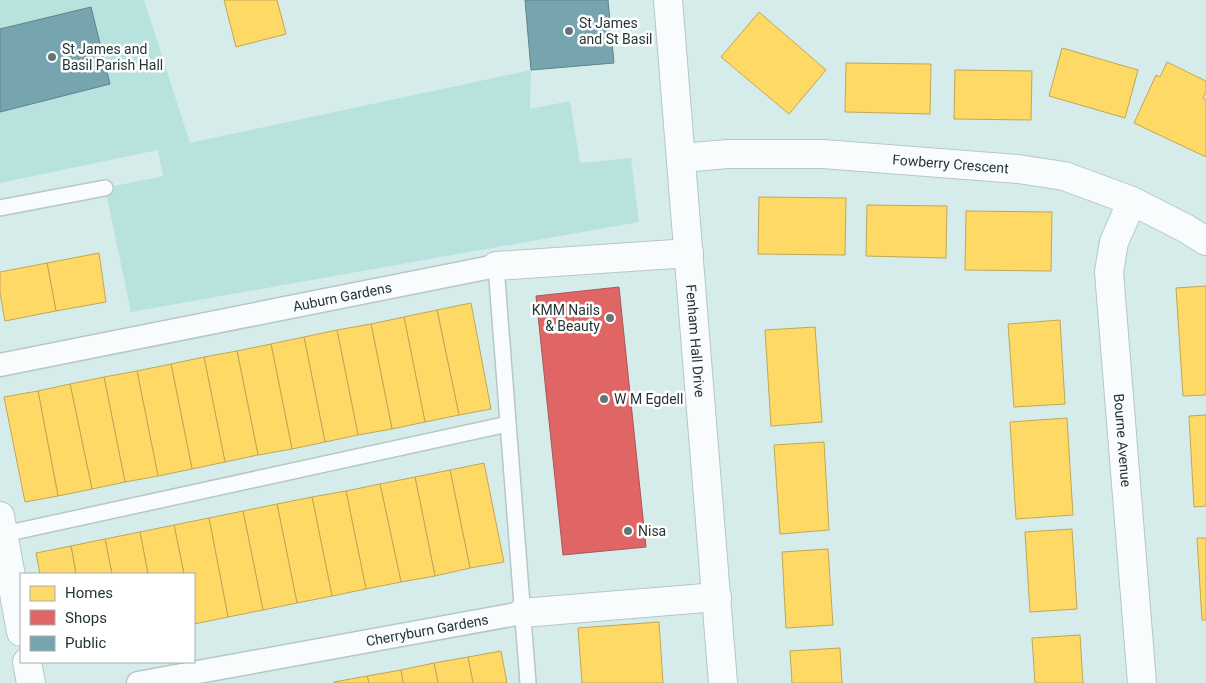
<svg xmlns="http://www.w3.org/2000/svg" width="1206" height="683" viewBox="0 0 1206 683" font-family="Roboto,sans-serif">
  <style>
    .green { fill: #b8e2de }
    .homes { fill: #ffd966; stroke: #bea857 }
    .shops { fill: #e06666; stroke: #a85757 }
    .public { fill: #76a5af; stroke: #5e838a }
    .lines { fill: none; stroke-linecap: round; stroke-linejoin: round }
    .service-casing { stroke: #b6c7c6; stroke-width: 18 }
    .pedestrian-casing { stroke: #b6c7c6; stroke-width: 25 }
    .minor-casing { stroke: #b6c7c6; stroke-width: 30 }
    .tertiary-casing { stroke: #b6c7c6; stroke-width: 30 }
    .service { stroke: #f9fcfc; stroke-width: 15 }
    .pedestrian { stroke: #f9fcfc; stroke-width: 22 }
    .minor { stroke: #f9fcfc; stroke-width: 28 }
    .tertiary { stroke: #f9fcfc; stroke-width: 28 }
    .poi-dot { fill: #637574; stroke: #fff; stroke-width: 2 }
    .labels { text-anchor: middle; stroke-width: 5; stroke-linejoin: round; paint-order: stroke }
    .poi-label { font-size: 14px; fill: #253534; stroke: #fff; text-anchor: start }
    .street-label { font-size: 14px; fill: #253534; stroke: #fff }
  </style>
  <rect width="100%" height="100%" fill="#d6eceb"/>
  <path class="green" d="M 0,0 L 144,0 L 190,143 L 531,70 L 530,109 L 570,101 L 580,163 L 631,158 L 639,222 L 131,312 L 105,188 L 163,176 L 158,150 L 0,183 Z"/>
  <g class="homes">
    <path d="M 224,0 L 277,0 L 286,34 L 236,47 Z"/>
    <path d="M 759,12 L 826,70 L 789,114 L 721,57 Z"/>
    <path d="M 1062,48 L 1138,70 L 1125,118 L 1049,96 Z"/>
    <path d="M 1167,62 L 1206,81 L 1206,92 L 1203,98 L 1206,100 L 1206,157 L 1134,123 L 1156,75 L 1160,77 Z"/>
    <path d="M 846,63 L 931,64 L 930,114 L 845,112 Z"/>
    <path d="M 955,70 L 1032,71 L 1031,120 L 954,119 Z"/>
    <path d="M 759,197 L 846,198 L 845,255 L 758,254 Z"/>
    <path d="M 867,205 L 947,206 L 946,258 L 866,256 Z"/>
    <path d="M 966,211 L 1052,212 L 1051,271 L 965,270 Z"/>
    <path d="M 99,253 L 106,302 L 56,311 L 47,263 Z"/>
    <path d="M 47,263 L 56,311 L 5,321 L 0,293 L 0,272 Z"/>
    <path d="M 1206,286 L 1206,395 L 1183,396 L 1176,288 Z"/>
    <path d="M 471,303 L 491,409 L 459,415 L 437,310 Z"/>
    <path d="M 437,310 L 459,415 L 425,422 L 404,317 Z"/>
    <path d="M 404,317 L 425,422 L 392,429 L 371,324 Z"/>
    <path d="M 1060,320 L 1065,404 L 1014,407 L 1008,324 Z"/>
    <path d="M 371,324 L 392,429 L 358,435 L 337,330 Z"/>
    <path d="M 815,327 L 822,422 L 771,426 L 765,330 Z"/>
    <path d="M 337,330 L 358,435 L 325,442 L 304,337 Z"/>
    <path d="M 304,337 L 325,442 L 292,449 L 271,344 Z"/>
    <path d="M 271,344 L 292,449 L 258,455 L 237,351 Z"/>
    <path d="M 237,351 L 258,455 L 225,462 L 204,357 Z"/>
    <path d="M 204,357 L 225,462 L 192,469 L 171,364 Z"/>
    <path d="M 171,364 L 192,469 L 158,476 L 137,371 Z"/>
    <path d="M 137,371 L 158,476 L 125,482 L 104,377 Z"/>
    <path d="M 104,377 L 125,482 L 92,489 L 70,384 Z"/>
    <path d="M 70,384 L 92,489 L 58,496 L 38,391 Z"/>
    <path d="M 38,391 L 58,496 L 25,502 L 4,397 Z"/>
    <path d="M 1206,415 L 1206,506 L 1194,507 L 1189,416 Z"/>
    <path d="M 1067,418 L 1073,515 L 1016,519 L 1010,422 Z"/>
    <path d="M 824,442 L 829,530 L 780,534 L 774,445 Z"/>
    <path d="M 484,463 L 504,562 L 470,568 L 450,470 Z"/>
    <path d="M 450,470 L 470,568 L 435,576 L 415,477 Z"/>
    <path d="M 415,477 L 435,576 L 401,582 L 380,484 Z"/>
    <path d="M 380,484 L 401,582 L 366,589 L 346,491 Z"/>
    <path d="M 346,491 L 366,589 L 332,596 L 312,497 Z"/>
    <path d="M 312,497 L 332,596 L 297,603 L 277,504 Z"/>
    <path d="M 277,504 L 297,603 L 263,610 L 243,511 Z"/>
    <path d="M 243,511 L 263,610 L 228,617 L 209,518 Z"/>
    <path d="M 209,518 L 228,617 L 194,624 L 194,574 L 184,574 L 174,525 Z"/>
    <path d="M 174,525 L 184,574 L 148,574 L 140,532 Z"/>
    <path d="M 1072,529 L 1077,609 L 1030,612 L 1025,532 Z"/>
    <path d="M 140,532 L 148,574 L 112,574 L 105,539 Z"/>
    <path d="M 1197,538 L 1206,538 L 1206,620 L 1202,620 Z"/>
    <path d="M 105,539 L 112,574 L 76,574 L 71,546 Z"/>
    <path d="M 71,546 L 76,574 L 40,574 L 36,553 Z"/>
    <path d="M 828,549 L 833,625 L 786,628 L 782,552 Z"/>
    <path d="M 659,622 L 663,683 L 582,683 L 578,628 Z"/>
    <path d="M 1080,635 L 1083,683 L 1035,683 L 1032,638 Z"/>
    <path d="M 840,648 L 842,683 L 792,683 L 790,651 Z"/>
    <path d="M 501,651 L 507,683 L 473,683 L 468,657 Z"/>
    <path d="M 468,657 L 473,683 L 438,683 L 434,663 Z"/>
    <path d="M 434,663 L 438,683 L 403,683 L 401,670 Z"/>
    <path d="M 401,670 L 403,683 L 369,683 L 367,676 Z"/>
    <path d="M 367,676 L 369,683 L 334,683 L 334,682 Z"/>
  </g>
  <path class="shops" d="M 619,287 L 646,547 L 563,555 L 536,296 Z"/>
  <g class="public">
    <path d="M 525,0 L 608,0 L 614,63 L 531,70 Z"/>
    <path d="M 91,7 L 110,84 L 0,112 L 0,29 Z"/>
  </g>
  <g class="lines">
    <defs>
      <g id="service">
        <path d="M 0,208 L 105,188"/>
        <path d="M 496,266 L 528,683"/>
        <path d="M 0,535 L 508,424"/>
      </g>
      <g id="pedestrian">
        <path id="s1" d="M 0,365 L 496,266"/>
        <path id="s2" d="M 138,683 L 522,613"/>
      </g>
      <g id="minor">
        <path id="s3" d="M 681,158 L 728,154 L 823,154 L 1018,169 L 1064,176 L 1132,201 L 1185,228 L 1206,241"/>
        <path id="s4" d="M 1132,201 L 1114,242 L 1109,272 L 1142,683"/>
        <path d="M 496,266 L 689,253"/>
        <path d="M 0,516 L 21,632"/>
        <path d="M 522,613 L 717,597"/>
        <path d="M 27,662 L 31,683"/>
      </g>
      <g id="tertiary">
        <path id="s5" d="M 668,0 L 723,683"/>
      </g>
    </defs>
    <use href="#service" class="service-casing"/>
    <use href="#pedestrian" class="pedestrian-casing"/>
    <use href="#minor" class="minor-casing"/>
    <use href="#tertiary" class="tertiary-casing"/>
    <use href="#service" class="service"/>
    <use href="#pedestrian" class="pedestrian"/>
    <use href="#minor" class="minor"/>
    <use href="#tertiary" class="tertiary"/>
  </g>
  <g class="poi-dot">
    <circle cx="569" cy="31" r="5"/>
    <circle cx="52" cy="57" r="5"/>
    <circle cx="610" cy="318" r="5"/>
    <circle cx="604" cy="399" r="5"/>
    <circle cx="628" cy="531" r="5"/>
  </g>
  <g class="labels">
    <g class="poi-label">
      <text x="579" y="28">St James<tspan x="579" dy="16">and St Basil</tspan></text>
      <text x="62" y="54">St James and<tspan x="62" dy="16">Basil Parish Hall</tspan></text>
      <text x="600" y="315" text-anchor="end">KMM Nails<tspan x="600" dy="16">&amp; Beauty</tspan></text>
      <text x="614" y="404">W M Egdell</text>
      <text x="638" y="536">Nisa</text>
    </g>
    <g class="street-label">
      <text dy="5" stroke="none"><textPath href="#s3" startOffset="270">Fowberry Crescent</textPath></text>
      <text dy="5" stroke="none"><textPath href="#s1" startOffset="349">Auburn Gardens</textPath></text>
      <text dy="5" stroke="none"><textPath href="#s5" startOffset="342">Fenham Hall Drive</textPath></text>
      <text dy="5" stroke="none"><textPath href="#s4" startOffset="244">Bourne Avenue</textPath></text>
      <text dy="5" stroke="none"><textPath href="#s2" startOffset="294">Cherryburn Gardens</textPath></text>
    </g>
  </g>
  <rect x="20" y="573" width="175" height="90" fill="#ffffff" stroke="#a8aeae"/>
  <rect x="30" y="586" width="25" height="15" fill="#ffd966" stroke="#a8aeae"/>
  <text x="65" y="598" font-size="15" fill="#253534">Homes</text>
  <rect x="30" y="610" width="25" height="15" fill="#e06666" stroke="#a8aeae"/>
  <text x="65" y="623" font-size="15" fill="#253534">Shops</text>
  <rect x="30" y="636" width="25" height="15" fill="#76a5af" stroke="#a8aeae"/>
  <text x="65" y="648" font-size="15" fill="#253534">Public</text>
</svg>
